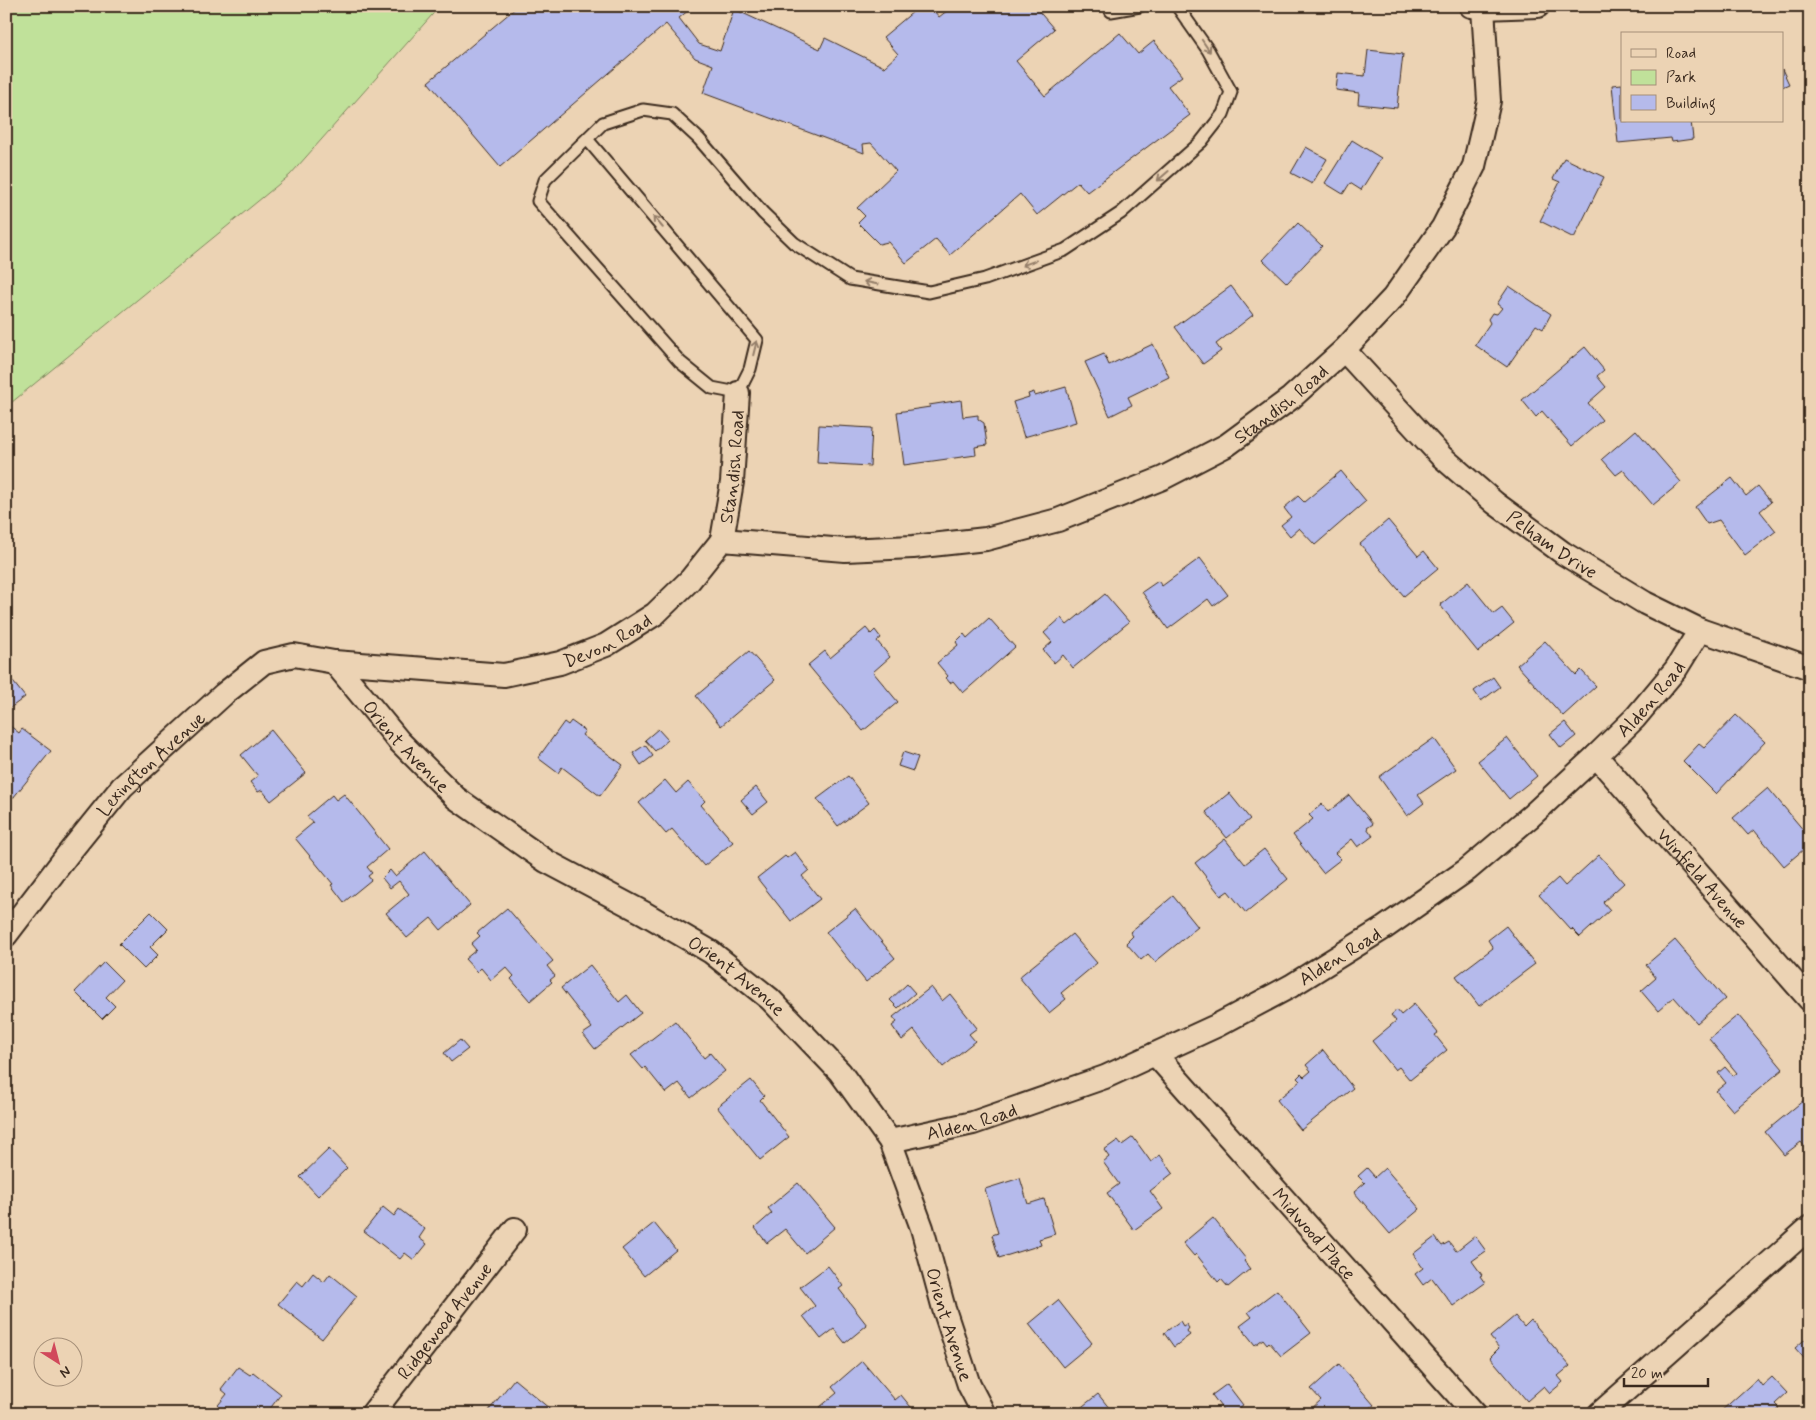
<svg xmlns="http://www.w3.org/2000/svg" width="1816" height="1420" viewBox="0 0 1816 1420" font-family="Mynerve,sans-serif">
  <style>
    .green { fill: #c0e19a; stroke: #7e865c }
    .building { fill: #b5baeb; stroke: #3b2a1e }
    .lines { fill: none; stroke-linecap: round; stroke-linejoin: round }
    .lane-casing { stroke: #3b2a1e; stroke-width: 15 }
    .street-casing { stroke: #3b2a1e; stroke-width: 26 }
    .lane { stroke: #ecd3b4; stroke-width: 11 }
    .street { stroke: #ecd3b4; stroke-width: 22 }
    .oneway { stroke: #947e69 }
    .labels { text-anchor: middle; stroke-width: 4; stroke-linejoin: round; paint-order: stroke }
    .street-label { font-size: 19px; fill: #3b2a1e; stroke: #ecd3b4 }
  </style>
  <rect width="100%" height="100%" fill="#ecd3b4"/>
  <filter id="ink" filterUnits="userSpaceOnUse"><feTurbulence type="fractalNoise" baseFrequency=".02" numOctaves="2"/><feDisplacementMap in="SourceGraphic" scale="10" xChannelSelector="R" yChannelSelector="G"/><feConvolveMatrix kernelMatrix="1 2 1 2 8 2 1 2 1" color-interpolation-filters="sRGB"/></filter>
  <g filter="url(#ink)">
    <path class="green" d="M 6,6 L 440,6 L 290,175 L 6,407 Z"/>
    <g class="building">
      <path d="M 518,6 L 694,6 L 679,18 L 699,44 L 720,51 L 734,9 L 820,49 L 825,38 L 884,67 L 898,54 L 883,37 L 920,6 L 930,6 L 939,17 L 948,10 L 948,6 L 1042,6 L 1036,8 L 1054,29 L 1016,61 L 1045,96 L 1120,33 L 1138,54 L 1154,41 L 1182,76 L 1168,86 L 1190,115 L 1087,192 L 1078,182 L 1037,215 L 1020,194 L 950,255 L 936,239 L 906,263 L 888,242 L 879,244 L 858,223 L 865,216 L 857,208 L 896,171 L 871,143 L 863,144 L 864,153 L 703,93 L 713,65 L 695,58 L 666,24 L 500,167 L 428,82 Z"/>
      <path d="M 1368,50 L 1403,54 L 1397,108 L 1358,104 L 1359,93 L 1336,90 L 1338,73 L 1365,76 Z"/>
      <path d="M 1782,69 L 1789,84 L 1782,87 Z"/>
      <path d="M 1622,84 L 1622,121 L 1691,121 L 1693,139 L 1672,142 L 1671,138 L 1618,143 L 1612,85 Z"/>
      <path d="M 1352,140 L 1381,158 L 1361,190 L 1350,183 L 1343,194 L 1325,183 Z"/>
      <path d="M 1306,147 L 1327,159 L 1312,184 L 1291,173 Z"/>
      <path d="M 1564,158 L 1604,177 L 1574,238 L 1540,221 L 1560,182 L 1553,179 Z"/>
      <path d="M 1298,223 L 1322,246 L 1287,283 L 1263,260 Z"/>
      <path d="M 1231,286 L 1253,315 L 1216,344 L 1221,351 L 1203,364 L 1175,327 Z"/>
      <path d="M 1509,286 L 1551,314 L 1543,329 L 1536,325 L 1507,367 L 1475,345 L 1490,323 L 1488,319 L 1492,313 L 1497,314 L 1502,308 L 1497,304 Z"/>
      <path d="M 1153,344 L 1169,377 L 1128,397 L 1132,405 L 1110,416 L 1085,362 L 1104,354 L 1109,365 Z"/>
      <path d="M 1585,347 L 1604,370 L 1597,376 L 1606,387 L 1588,403 L 1602,420 L 1572,446 L 1542,411 L 1536,417 L 1522,400 Z"/>
      <path d="M 1066,387 L 1076,422 L 1024,437 L 1013,402 L 1029,397 L 1028,394 L 1034,392 L 1035,396 Z"/>
      <path d="M 961,400 L 963,417 L 978,415 L 978,419 L 984,423 L 987,445 L 975,447 L 976,455 L 904,465 L 897,412 L 930,407 L 929,405 Z"/>
      <path d="M 819,425 L 872,428 L 870,466 L 817,463 Z"/>
      <path d="M 1636,430 L 1681,482 L 1653,505 L 1623,470 L 1616,475 L 1602,459 Z"/>
      <path d="M 1341,471 L 1366,501 L 1315,545 L 1299,528 L 1290,536 L 1281,525 L 1291,517 L 1284,508 L 1298,496 L 1304,502 Z"/>
      <path d="M 1732,478 L 1746,496 L 1758,486 L 1771,502 L 1760,511 L 1776,531 L 1745,555 L 1719,520 L 1707,524 L 1695,507 Z"/>
      <path d="M 1388,520 L 1418,556 L 1424,551 L 1438,568 L 1404,596 L 1360,544 Z"/>
      <path d="M 1200,558 L 1228,595 L 1213,606 L 1208,599 L 1168,629 L 1142,592 L 1158,581 L 1162,586 Z"/>
      <path d="M 1468,582 L 1494,614 L 1502,608 L 1514,623 L 1478,652 L 1440,605 Z"/>
      <path d="M 1105,594 L 1129,622 L 1073,668 L 1063,655 L 1054,663 L 1043,650 L 1052,642 L 1044,633 L 1061,618 L 1067,625 Z"/>
      <path d="M 989,618 L 1015,647 L 963,693 L 953,681 L 950,683 L 946,678 L 948,676 L 937,663 L 958,645 L 956,642 L 964,634 L 967,638 Z"/>
      <path d="M 866,628 L 871,634 L 875,630 L 881,638 L 877,641 L 890,657 L 873,672 L 898,702 L 863,731 L 808,665 L 825,651 L 830,658 Z"/>
      <path d="M 1545,641 L 1576,675 L 1581,670 L 1596,686 L 1563,716 L 1517,665 Z"/>
      <path d="M 749,651 L 775,680 L 721,726 L 696,696 Z"/>
      <path d="M 6,673 L 25,697 L 6,711 Z"/>
      <path d="M 1493,677 L 1500,687 L 1481,701 L 1474,691 Z"/>
      <path d="M 1736,715 L 1765,742 L 1716,794 L 1683,761 L 1699,744 L 1704,748 Z"/>
      <path d="M 571,721 L 585,731 L 582,735 L 623,765 L 600,796 L 562,767 L 558,773 L 538,758 L 564,722 L 568,725 Z"/>
      <path d="M 1565,722 L 1576,736 L 1561,748 L 1550,734 Z"/>
      <path d="M 9,725 L 19,733 L 22,729 L 51,751 L 13,798 L 6,793 L 6,728 Z"/>
      <path d="M 658,729 L 668,740 L 655,751 L 645,740 Z"/>
      <path d="M 271,730 L 306,773 L 271,801 L 262,790 L 258,792 L 250,782 L 258,776 L 241,755 Z"/>
      <path d="M 1434,738 L 1456,769 L 1418,795 L 1424,803 L 1407,816 L 1379,777 Z"/>
      <path d="M 1507,738 L 1537,776 L 1509,799 L 1478,761 Z"/>
      <path d="M 645,745 L 653,756 L 641,765 L 633,753 Z"/>
      <path d="M 903,752 L 918,757 L 913,771 L 898,766 Z"/>
      <path d="M 848,776 L 869,803 L 838,826 L 817,799 Z"/>
      <path d="M 665,780 L 676,793 L 688,782 L 705,801 L 701,805 L 733,842 L 704,866 L 672,829 L 666,834 L 639,803 Z"/>
      <path d="M 756,787 L 768,802 L 753,814 L 741,800 Z"/>
      <path d="M 1768,788 L 1810,838 L 1810,844 L 1784,866 L 1754,830 L 1748,835 L 1733,818 Z"/>
      <path d="M 1229,793 L 1250,819 L 1227,838 L 1206,812 Z"/>
      <path d="M 344,794 L 388,849 L 367,867 L 372,873 L 368,876 L 371,880 L 344,902 L 331,885 L 333,884 L 295,838 L 313,823 L 307,816 L 332,795 L 336,800 Z"/>
      <path d="M 1349,795 L 1373,824 L 1367,828 L 1373,836 L 1358,847 L 1352,839 L 1335,853 L 1341,859 L 1323,873 L 1293,835 L 1313,819 L 1309,815 L 1322,804 L 1328,812 Z"/>
      <path d="M 1225,839 L 1245,864 L 1264,849 L 1288,879 L 1246,913 L 1228,891 L 1221,896 L 1195,863 Z"/>
      <path d="M 425,851 L 470,905 L 441,930 L 431,918 L 407,938 L 386,913 L 409,894 L 399,881 L 390,888 L 382,878 L 390,870 L 395,876 Z"/>
      <path d="M 795,852 L 809,870 L 802,876 L 820,899 L 791,921 L 757,878 L 785,856 L 787,858 Z"/>
      <path d="M 1599,855 L 1624,883 L 1603,902 L 1610,910 L 1580,937 L 1572,929 L 1571,930 L 1539,895 L 1558,878 L 1565,886 Z"/>
      <path d="M 1173,896 L 1198,927 L 1155,962 L 1148,954 L 1141,960 L 1126,943 L 1133,936 L 1130,932 Z"/>
      <path d="M 507,908 L 553,961 L 547,966 L 555,976 L 550,980 L 552,982 L 530,1001 L 511,979 L 514,976 L 506,967 L 491,980 L 481,968 L 477,972 L 465,959 L 476,950 L 471,944 L 480,936 L 477,933 Z"/>
      <path d="M 855,909 L 895,958 L 866,982 L 826,932 Z"/>
      <path d="M 151,912 L 168,929 L 150,947 L 158,955 L 144,969 L 119,944 Z"/>
      <path d="M 1506,926 L 1535,964 L 1479,1006 L 1456,976 L 1493,948 L 1488,940 Z"/>
      <path d="M 1072,934 L 1097,963 L 1061,993 L 1066,999 L 1049,1013 L 1019,977 Z"/>
      <path d="M 1675,940 L 1725,999 L 1697,1023 L 1674,997 L 1658,1011 L 1641,991 L 1656,978 L 1646,965 Z"/>
      <path d="M 104,962 L 122,980 L 106,997 L 115,1006 L 102,1019 L 75,992 Z"/>
      <path d="M 590,965 L 619,1002 L 627,995 L 641,1013 L 595,1049 L 583,1034 L 592,1028 L 561,988 Z"/>
      <path d="M 907,984 L 915,993 L 898,1008 L 890,1000 Z"/>
      <path d="M 931,987 L 942,1001 L 950,994 L 977,1028 L 969,1034 L 975,1041 L 943,1067 L 914,1030 L 902,1040 L 892,1026 L 897,1022 L 893,1017 Z"/>
      <path d="M 1414,1004 L 1438,1033 L 1435,1035 L 1447,1050 L 1410,1080 L 1399,1067 L 1395,1070 L 1372,1041 L 1396,1021 L 1391,1015 L 1397,1010 L 1401,1015 Z"/>
      <path d="M 1738,1015 L 1783,1069 L 1733,1111 L 1716,1091 L 1726,1083 L 1718,1073 L 1725,1067 L 1733,1076 L 1737,1073 L 1709,1039 Z"/>
      <path d="M 675,1021 L 704,1058 L 710,1053 L 725,1071 L 691,1098 L 679,1083 L 666,1093 L 645,1067 L 643,1069 L 631,1055 Z"/>
      <path d="M 460,1040 L 468,1049 L 451,1062 L 444,1053 Z"/>
      <path d="M 1323,1050 L 1353,1088 L 1301,1130 L 1277,1100 L 1300,1081 L 1297,1078 L 1301,1074 L 1304,1077 L 1311,1071 L 1306,1065 Z"/>
      <path d="M 751,1080 L 764,1096 L 760,1100 L 789,1137 L 760,1160 L 717,1107 Z"/>
      <path d="M 1810,1095 L 1810,1153 L 1801,1142 L 1784,1155 L 1765,1132 Z"/>
      <path d="M 1133,1137 L 1151,1162 L 1160,1155 L 1173,1173 L 1150,1191 L 1163,1209 L 1134,1230 L 1107,1193 L 1119,1184 L 1103,1162 L 1109,1157 L 1104,1150 L 1118,1140 L 1122,1145 Z"/>
      <path d="M 329,1149 L 347,1168 L 318,1196 L 300,1177 Z"/>
      <path d="M 1367,1168 L 1375,1177 L 1385,1168 L 1420,1209 L 1390,1234 L 1354,1192 L 1365,1183 L 1358,1176 Z"/>
      <path d="M 1020,1178 L 1028,1204 L 1044,1199 L 1055,1234 L 1039,1239 L 1041,1245 L 999,1258 L 992,1235 L 998,1233 L 985,1189 Z"/>
      <path d="M 798,1183 L 835,1227 L 805,1253 L 785,1229 L 767,1243 L 755,1228 L 772,1213 L 768,1208 Z"/>
      <path d="M 383,1207 L 394,1216 L 399,1209 L 425,1229 L 419,1238 L 427,1244 L 414,1260 L 405,1253 L 400,1259 L 364,1231 Z"/>
      <path d="M 1213,1218 L 1246,1259 L 1244,1261 L 1250,1269 L 1228,1287 L 1221,1279 L 1218,1282 L 1196,1254 L 1194,1256 L 1183,1243 Z"/>
      <path d="M 654,1223 L 676,1250 L 644,1276 L 622,1249 Z"/>
      <path d="M 1475,1236 L 1486,1251 L 1472,1261 L 1482,1275 L 1480,1276 L 1485,1283 L 1453,1306 L 1432,1278 L 1423,1285 L 1415,1274 L 1423,1268 L 1413,1254 L 1435,1237 L 1442,1246 L 1449,1242 L 1456,1251 Z"/>
      <path d="M 828,1266 L 843,1286 L 839,1289 L 867,1325 L 845,1343 L 834,1329 L 821,1339 L 803,1316 L 815,1306 L 800,1287 Z"/>
      <path d="M 313,1273 L 324,1282 L 330,1274 L 357,1296 L 322,1339 L 278,1304 L 297,1281 L 303,1286 Z"/>
      <path d="M 1277,1290 L 1311,1333 L 1281,1356 L 1269,1342 L 1267,1344 L 1263,1339 L 1255,1345 L 1240,1326 L 1252,1317 L 1248,1312 Z"/>
      <path d="M 1058,1300 L 1092,1343 L 1063,1367 L 1029,1324 Z"/>
      <path d="M 1515,1316 L 1524,1327 L 1531,1320 L 1570,1366 L 1558,1376 L 1563,1382 L 1550,1393 L 1544,1386 L 1527,1401 L 1490,1357 L 1499,1348 L 1490,1337 Z"/>
      <path d="M 1180,1321 L 1183,1326 L 1186,1324 L 1189,1328 L 1187,1331 L 1190,1335 L 1174,1347 L 1164,1333 Z"/>
      <path d="M 1810,1335 L 1810,1365 L 1795,1348 Z"/>
      <path d="M 862,1361 L 895,1400 L 901,1395 L 915,1412 L 913,1414 L 825,1414 L 820,1407 L 837,1393 L 832,1387 Z"/>
      <path d="M 1339,1364 L 1374,1405 L 1370,1408 L 1375,1414 L 1313,1414 L 1310,1410 L 1321,1400 L 1311,1389 Z"/>
      <path d="M 238,1367 L 250,1375 L 253,1372 L 281,1394 L 266,1414 L 211,1414 L 227,1394 L 221,1389 Z"/>
      <path d="M 1772,1377 L 1787,1393 L 1775,1404 L 1779,1408 L 1772,1414 L 1721,1414 L 1720,1412 L 1757,1379 L 1762,1386 Z"/>
      <path d="M 514,1379 L 556,1414 L 486,1414 Z"/>
      <path d="M 1227,1384 L 1243,1405 L 1231,1414 L 1226,1414 L 1212,1395 Z"/>
      <path d="M 1098,1394 L 1114,1414 L 1073,1414 Z"/>
      <path d="M 1121,1409 L 1125,1414 L 1115,1414 Z"/>
    </g>
    <g class="lines">
      <defs>
        <g id="lane">
          <path d="M 1110,6 L 1111,11 L 1140,6"/>
          <path d="M 587,139 L 757,340 L 750,369 L 738,393 L 712,388 L 680,362 L 538,201 L 545,180 L 603,123 L 643,110 L 672,114 L 699,139 L 763,213 L 794,243 L 850,279 L 929,292 L 985,279 L 1065,250 L 1121,213 L 1201,142 L 1223,114 L 1231,92 L 1208,50 L 1177,6"/>
        </g>
        <g id="street">
          <path d="M 1471,6 L 1483,8 L 1538,6"/>
          <path id="s1" d="M 1344,350 L 1441,456 L 1495,503 L 1563,553 L 1645,603 L 1700,630 L 1810,668"/>
          <path id="s2" d="M 722,540 L 732,482 L 738,393"/>
          <path id="s3" d="M 334,662 L 399,741 L 456,798 L 546,861 L 644,913 L 711,952 L 770,999 L 840,1072 L 890,1141 L 922,1228 L 944,1309 L 969,1385 L 984,1414"/>
          <path id="s4" d="M 1596,756 L 1810,1000"/>
          <path id="s5" d="M 6,935 L 68,854 L 122,787 L 224,694 L 264,662 L 294,655 L 334,662 L 504,675 L 560,663 L 606,645 L 655,614 L 690,580 L 722,540 L 845,550 L 913,547 L 986,539 L 1058,520 L 1163,478 L 1227,445 L 1291,398 L 1344,350 L 1393,298 L 1443,227 L 1474,166 L 1489,101 L 1483,8"/>
          <path id="s6" d="M 1155,1054 L 1475,1414"/>
          <path id="s7" d="M 890,1141 L 973,1123 L 1105,1077 L 1216,1026 L 1291,986 L 1384,928 L 1467,870 L 1531,816 L 1596,756 L 1635,718 L 1676,669 L 1700,630"/>
          <path id="s8" d="M 372,1414 L 515,1229"/>
          <path d="M 1599,1414 L 1810,1227"/>
        </g>
      </defs>
      <use href="#lane" class="lane-casing"/>
      <use href="#street" class="street-casing"/>
      <use href="#lane" class="lane"/>
      <use href="#street" class="street"/>
    </g>
    <defs><path id="oneway-shaft" d="M-6 0H5M1.5-3L5.5 0L1.5 3" fill="none" stroke-width="1.6" stroke-linecap="round" stroke-linejoin="round" transform="scale(1.25)"/></defs>
    <g class="oneway">
      <use href="#oneway-shaft" transform="translate(1206 46) rotate(56)"/>
      <use href="#oneway-shaft" transform="translate(1163 176) rotate(139)"/>
      <use href="#oneway-shaft" transform="translate(658 222) rotate(-130)"/>
      <use href="#oneway-shaft" transform="translate(1029 263) rotate(160)"/>
      <use href="#oneway-shaft" transform="translate(871 283) rotate(-169)"/>
      <use href="#oneway-shaft" transform="translate(755 348) rotate(-76)"/>
    </g>
  </g>
  <g class="labels">
    <g class="street-label">
      <text dy="7" stroke="none"><textPath href="#s5" startOffset="1476">Standish Road</textPath></text>
      <text dy="7" stroke="none"><textPath href="#s2" startOffset="74">Standish Road</textPath></text>
      <text dy="7" stroke="none"><textPath href="#s1" startOffset="286">Pelham Drive</textPath></text>
      <text dy="7" stroke="none"><textPath href="#s5" startOffset="729">Devon Road</textPath></text>
      <text dy="7" stroke="none"><textPath href="#s7" startOffset="894">Alden Road</textPath></text>
      <text dy="7" stroke="none"><textPath href="#s3" startOffset="111">Orient Avenue</textPath></text>
      <text dy="7" stroke="none"><textPath href="#s5" startOffset="225">Lexington Avenue</textPath></text>
      <text dy="7" stroke="none"><textPath href="#s4" startOffset="162">Winfield Avenue</textPath></text>
      <text dy="7" stroke="none"><textPath href="#s7" startOffset="489">Alden Road</textPath></text>
      <text dy="7" stroke="none"><textPath href="#s3" startOffset="516">Orient Avenue</textPath></text>
      <text dy="7" stroke="none"><textPath href="#s7" startOffset="84">Alden Road</textPath></text>
      <text dy="7" stroke="none"><textPath href="#s6" startOffset="240">Midwood Place</textPath></text>
      <text dy="7" stroke="none"><textPath href="#s8" startOffset="118">Ridgewood Avenue</textPath></text>
      <text dy="7" stroke="none"><textPath href="#s3" startOffset="936">Orient Avenue</textPath></text>
    </g>
  </g>
  <rect width="1816" height="1420" fill="none" stroke="#ecd3b4" stroke-width="25"/>
  <rect x="12" y="12" width="1791" height="1395" fill="none" stroke="#3b2a1e" stroke-width="2" filter="url(#ink)"/>
  <rect x="1621" y="32" width="162" height="90" fill="#ecd3b4" stroke="#a58f78"/>
  <rect x="1631" y="49" width="25" height="8" fill="#ecd3b4" stroke="#a58f78"/>
  <text x="1666" y="58" font-size="15" fill="#3b2a1e">Road</text>
  <rect x="1631" y="70" width="25" height="15" fill="#c0e19a" stroke="#a58f78"/>
  <text x="1666" y="82" font-size="15" fill="#3b2a1e">Park</text>
  <rect x="1631" y="95" width="25" height="15" fill="#b5baeb" stroke="#a58f78"/>
  <text x="1666" y="108" font-size="15" fill="#3b2a1e">Building</text>
  <g transform="translate(58 1362) rotate(144)"><circle r="24" fill="#ecd3b4" stroke="#a58f78"/>
  <path d="M0-4L9 19L0 12L-9 19Z" fill="#d1495b"/>
  <text y="-8" font-size="14" font-weight="bold" text-anchor="middle" fill="#3b2a1e">N</text>
  </g>
  <path d="M1624 1378v8h84v-8" fill="none" stroke="#3b2a1e" stroke-width="2.5"/>
  <text x="1631" y="1378" font-size="15" fill="#3b2a1e" stroke="#ecd3b4" stroke-width="4" paint-order="stroke">20 m</text>
</svg>
